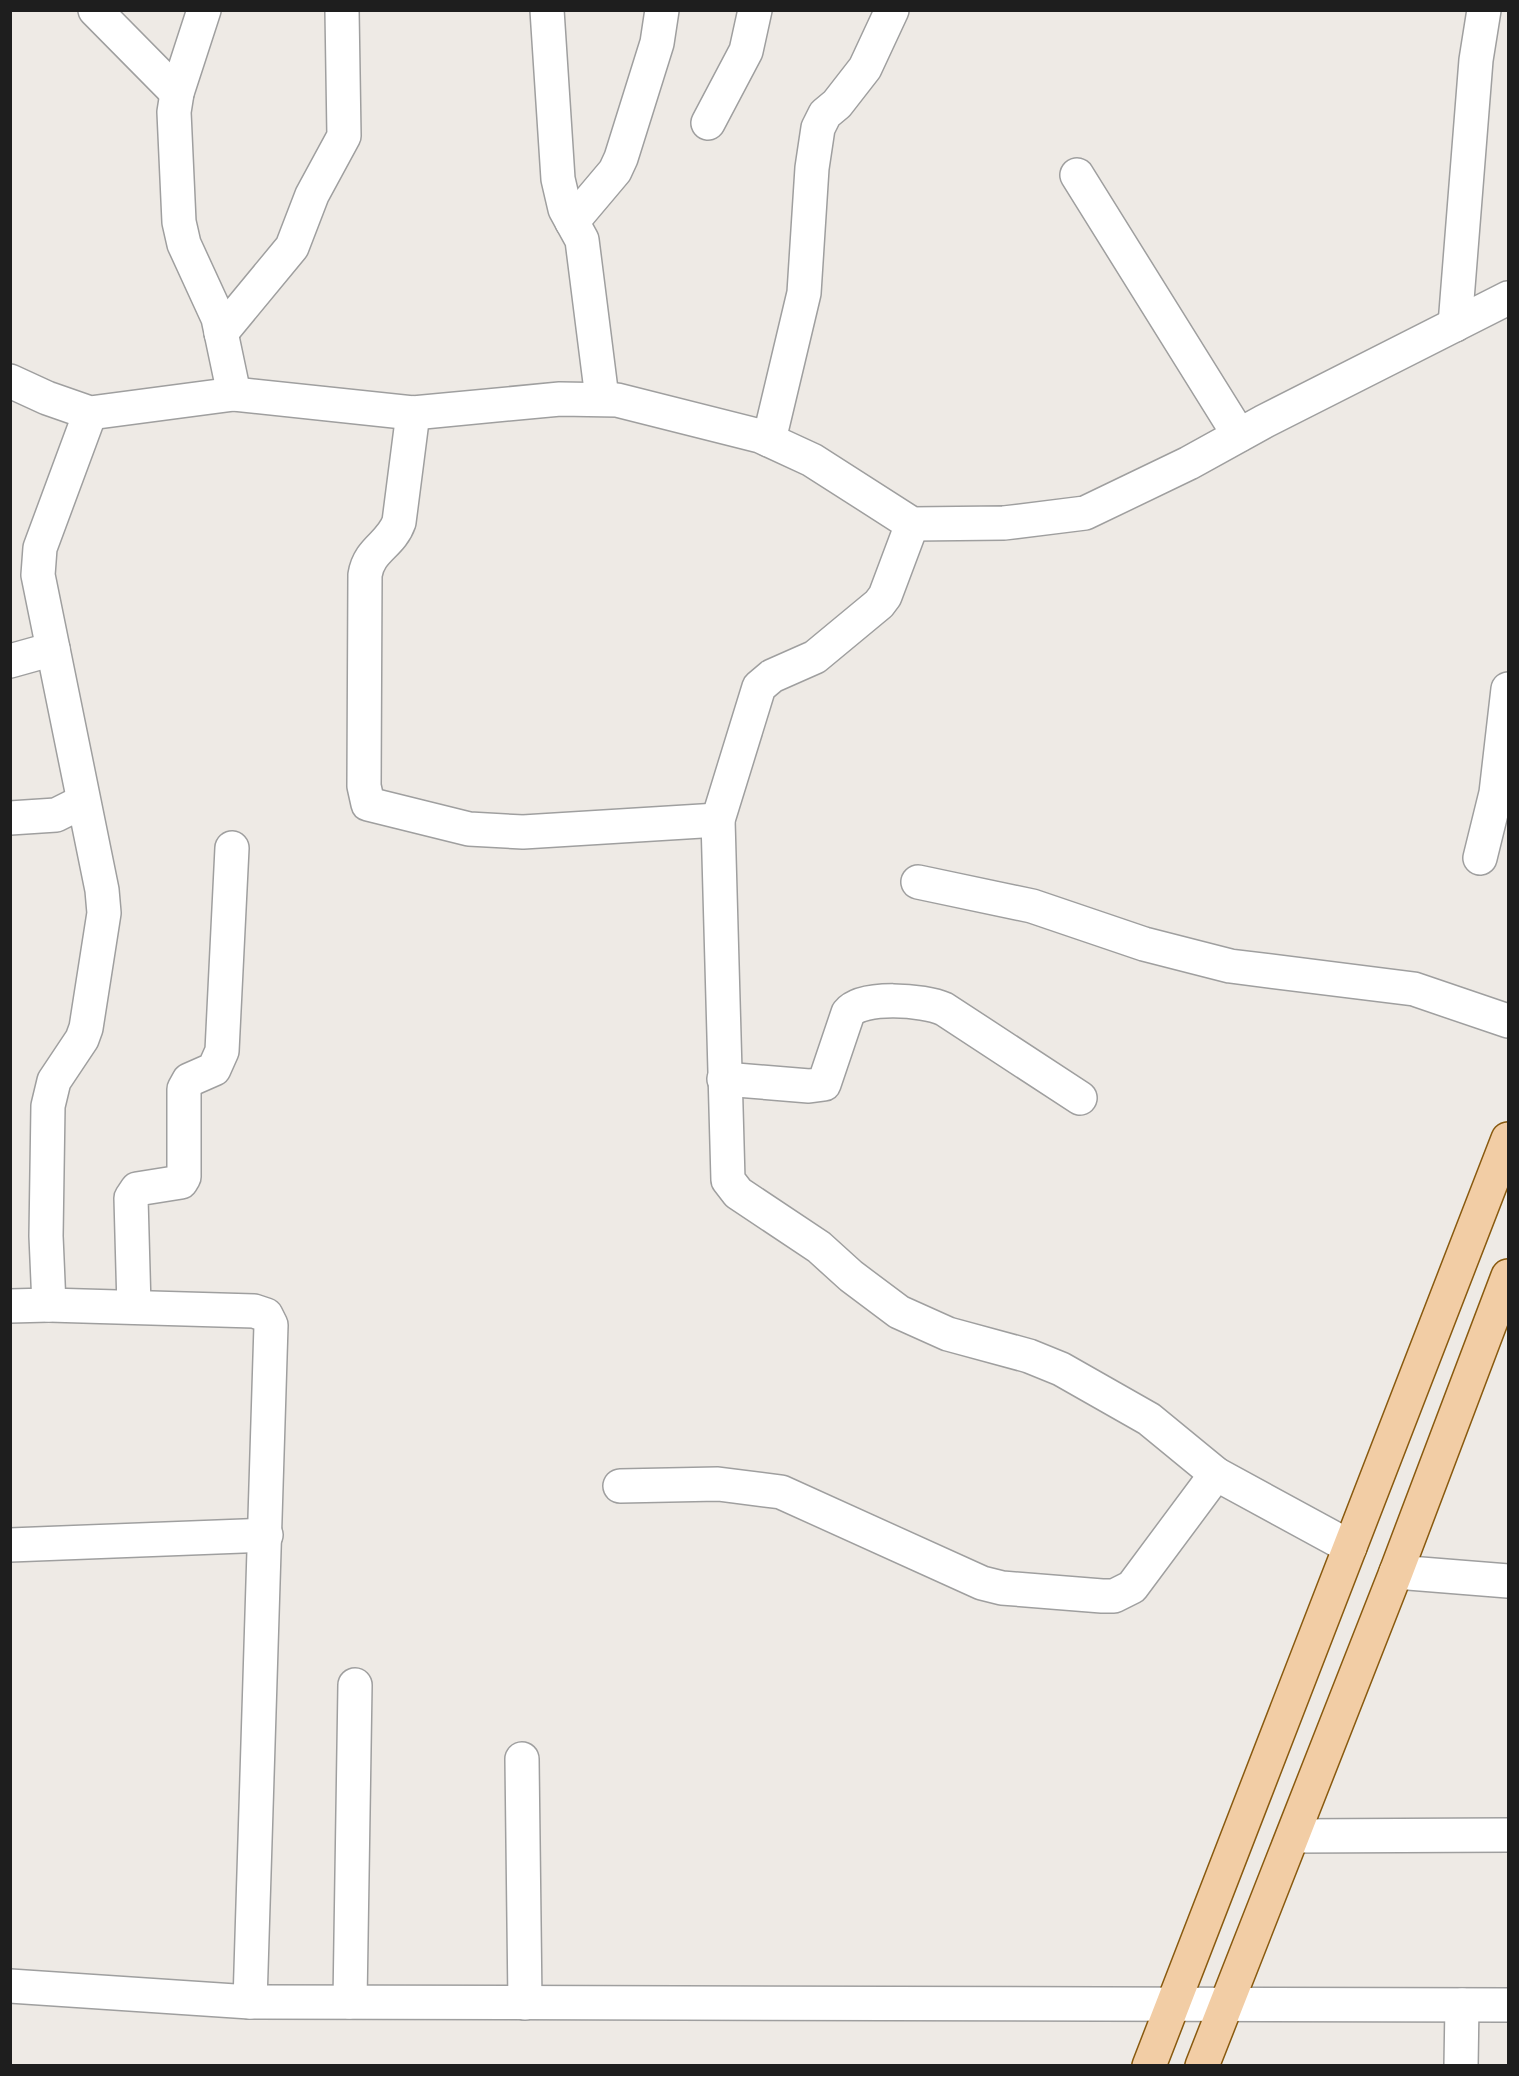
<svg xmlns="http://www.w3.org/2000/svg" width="1519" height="2076" viewBox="0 0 1519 2076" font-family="'Sofia Sans Condensed',sans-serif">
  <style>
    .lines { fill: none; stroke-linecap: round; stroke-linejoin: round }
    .minor-casing { stroke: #9f9f9f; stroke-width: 36 }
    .major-casing { stroke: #895a0f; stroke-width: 36 }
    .minor { stroke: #fff; stroke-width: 33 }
    .major { stroke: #f2cda5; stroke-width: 33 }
  </style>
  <rect width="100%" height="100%" fill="#eeeae5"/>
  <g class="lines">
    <defs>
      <g id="minor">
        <path d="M 95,10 L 177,93"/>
        <path d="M 204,10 L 177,93 L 174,112 L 179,222 L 184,244 L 218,318 L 234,394"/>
        <path d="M 547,10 L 558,179 L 565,209 L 582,240 L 602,398"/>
        <path d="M 708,123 L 746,51 L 755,10"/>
        <path d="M 1077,175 L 1239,435"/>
        <path d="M 572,222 L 615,171 L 621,158 L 657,43 L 662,10"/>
        <path d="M 1455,325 L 1476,60 L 1484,10"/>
        <path d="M 221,333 L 292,247 L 312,195 L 344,136 L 342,10"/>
        <path d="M 10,381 L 47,398 L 90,413 L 234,394 L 413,413 L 560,399 L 617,400 L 760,436 L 812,460 L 912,524 L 1004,523 L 1085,513 L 1189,463 L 1265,421 L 1508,298"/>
        <path d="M 90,413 L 40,548 L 38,575 L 102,890 L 104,913 L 86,1028 L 82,1039 L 54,1081 L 48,1106 L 46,1236 L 49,1305 L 254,1311 L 266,1315 L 271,1325 L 250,2002"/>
        <path d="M 413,413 L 399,522 C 391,545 369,549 365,575 L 364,786 L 368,804 L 469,829 L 523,832 L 718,820"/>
        <path d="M 769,440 L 804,293 L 812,168 L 818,128 L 825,114 L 837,104 L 865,68 L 892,10"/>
        <path d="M 912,524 L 885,596 L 879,604 L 815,657 L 772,676 L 759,687 L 718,820 L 728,1180 L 738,1193 L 819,1247 L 851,1276 L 899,1312 L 948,1334 L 1029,1356 L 1061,1369 L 1149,1419 L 1216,1474 L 1350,1547"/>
        <path d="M 10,661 L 53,649"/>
        <path d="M 10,818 L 56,815 L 82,802"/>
        <path d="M 1480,858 L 1496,793 L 1508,689"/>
        <path d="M 918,882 L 1032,906 L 1144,944 L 1230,966 L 1414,989 L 1508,1021"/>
        <path d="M 724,1079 L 809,1086 L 824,1084 L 848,1013 C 862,995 924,1000 944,1009 L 1080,1098"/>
        <path d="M 10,1306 L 49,1305"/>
        <path d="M 134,1307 L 131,1198 L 137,1189 L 181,1182 L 184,1177 L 184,1089 L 189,1080 L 214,1069 L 222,1051 L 232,848"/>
        <path d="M 620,1486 L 718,1484 L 781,1492 L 982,1583 L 1002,1588 L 1102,1596 L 1114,1596 L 1132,1587 L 1216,1474"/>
        <path d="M 10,1545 L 266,1535"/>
        <path d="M 1396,1572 L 1508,1581"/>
        <path d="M 522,1759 L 525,2003"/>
        <path d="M 1293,1836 L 1508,1835"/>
        <path d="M 10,1986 L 250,2002 L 1508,2005"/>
        <path d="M 350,2002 L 355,1685"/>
        <path d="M 1461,2066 L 1462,2005"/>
      </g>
      <g id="major">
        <path d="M 1149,2066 L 1508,1139"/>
        <path d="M 1202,2066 L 1396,1572 L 1508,1276"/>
      </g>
    </defs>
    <use href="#minor" class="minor-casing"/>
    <use href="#major" class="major-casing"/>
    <use href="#minor" class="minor"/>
    <use href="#major" class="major"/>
  </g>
  <rect width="1519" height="2076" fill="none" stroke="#1e1e1e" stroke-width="24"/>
</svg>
